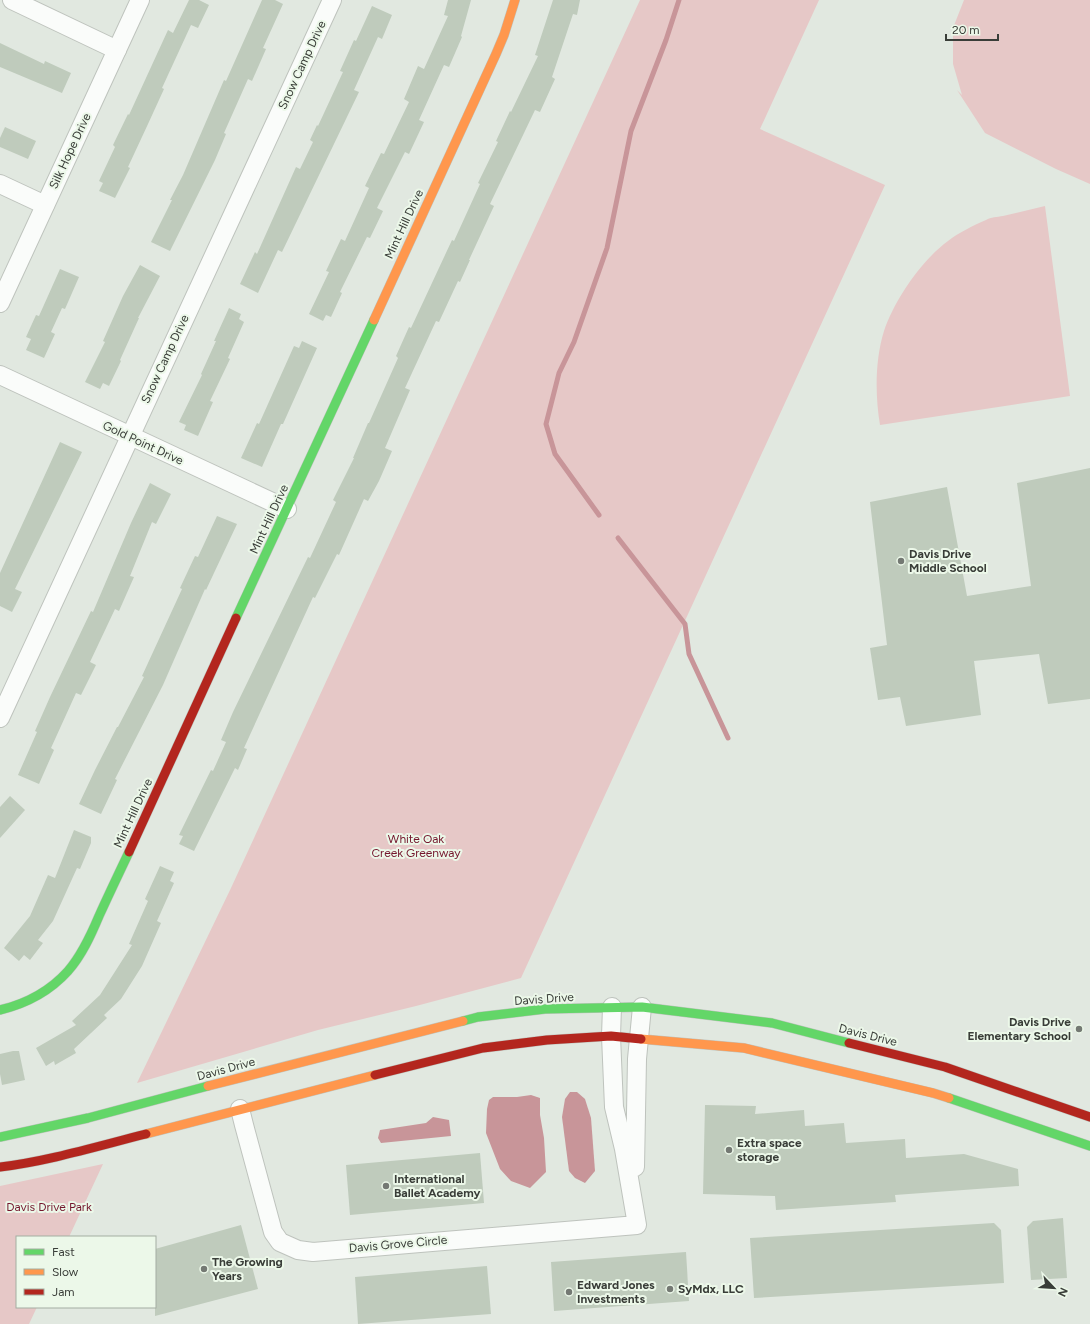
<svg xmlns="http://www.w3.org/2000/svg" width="1090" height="1324" viewBox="0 0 1090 1324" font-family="Figtree,sans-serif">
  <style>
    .green { fill: #e6c8c7 }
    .water { fill: #c89599 }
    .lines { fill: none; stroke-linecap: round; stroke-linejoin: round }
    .stream { stroke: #c89599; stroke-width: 5 }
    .building { fill: #bfcbbc }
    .street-casing { stroke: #bec3bd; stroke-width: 20 }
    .fast-casing { stroke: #bec3bd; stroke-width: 10 }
    .slow-casing { stroke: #bec3bd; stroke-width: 10 }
    .jam-casing { stroke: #bec3bd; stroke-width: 10 }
    .street { stroke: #fafcfa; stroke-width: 18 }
    .fast { stroke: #63d668; stroke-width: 9 }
    .slow { stroke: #ff974d; stroke-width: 9 }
    .jam { stroke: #b3261e; stroke-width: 9 }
    .poi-dot { fill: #747973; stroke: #ecf8e9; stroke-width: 1.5 }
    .labels { text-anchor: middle; stroke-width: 4; stroke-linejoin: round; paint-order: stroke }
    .street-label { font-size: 12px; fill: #393d38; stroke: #ecf8e9 }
    .poi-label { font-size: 12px; font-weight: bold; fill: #393d38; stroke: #ecf8e9; text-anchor: start }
    .park-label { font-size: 12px; fill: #74162d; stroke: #ecf8e9 }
  </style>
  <rect width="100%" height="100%" fill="#e1e8e0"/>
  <g class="green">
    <path d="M 640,0 L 819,0 L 760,129 L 885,185 L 521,978 L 416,1006 L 318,1030 L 137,1083 L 231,888 Z"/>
    <path d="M 964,0 L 1090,0 L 1090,184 L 1056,169 L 985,133 L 957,90 L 962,95 L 953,64 L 953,28 Z"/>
    <path d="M 1045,206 L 1070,396 L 880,425 C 875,395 875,360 884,331 C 895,299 921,261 948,241 C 958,233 974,225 986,220 C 991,217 997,217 1003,216 C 1017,213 1031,209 1045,206 Z"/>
    <path d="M 103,1164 L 69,1237 L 17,1237 L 17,1307 L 37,1307 L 29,1324 L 0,1324 L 0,1186 Z"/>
  </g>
  <g class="water">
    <path d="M 570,1092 L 577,1092 L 585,1099 L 591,1118 L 595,1171 L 585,1183 L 575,1178 L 569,1171 L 562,1117 L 565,1099 Z"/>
    <path d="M 531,1095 L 540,1098 L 540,1115 L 544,1138 L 546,1172 L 530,1188 L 511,1181 L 500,1169 L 486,1133 L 487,1109 L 489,1100 L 493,1097 L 517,1097 Z"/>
    <path d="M 433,1117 L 449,1120 L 451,1136 L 381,1143 L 378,1138 L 380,1130 L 426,1123 Z"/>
  </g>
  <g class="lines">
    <g class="stream">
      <path d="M 599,515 L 555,454 L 546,424 L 559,373 L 574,342 L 607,248 L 631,131 L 666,40 L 679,0"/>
      <path d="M 618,538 L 685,624 L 689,654 L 728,738"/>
    </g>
  </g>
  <g class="building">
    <path d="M 189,0 L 199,0 L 209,5 L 198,28 L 191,25 L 162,88 L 164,89 L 148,124 L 128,167 L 130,168 L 115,198 L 99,191 L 103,183 L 99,181 L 115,147 L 113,145 L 128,114 L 129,115 L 168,30 L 173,33 Z"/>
    <path d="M 262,0 L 275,0 L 283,4 L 263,48 L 266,49 L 252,81 L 248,79 L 224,133 L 226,134 L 215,160 L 170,251 L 151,242 L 172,200 L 170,200 L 183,175 L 224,80 L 226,81 Z"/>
    <path d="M 448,0 L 471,0 L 461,36 L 462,37 L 449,67 L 444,65 L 419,120 L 424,122 L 409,154 L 405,152 L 377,208 L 383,211 L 370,238 L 367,237 L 340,292 L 342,293 L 331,317 L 326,315 L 323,321 L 309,314 L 329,272 L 326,271 L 341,239 L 345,241 L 369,188 L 365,186 L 381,153 L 384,154 L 409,102 L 404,99 L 418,66 L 424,69 L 448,16 L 444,15 Z"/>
    <path d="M 553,0 L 580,0 L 577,15 L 573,14 L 552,77 L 555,79 L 540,112 L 535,110 L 490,204 L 494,206 L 469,260 L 470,260 L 460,282 L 458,281 L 439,322 L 436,321 L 405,388 L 410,390 L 385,448 L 392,451 L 379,481 L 368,501 L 364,499 L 339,555 L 337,554 L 315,598 L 313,597 L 244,748 L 247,749 L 238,770 L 235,768 L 194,851 L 179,844 L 183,836 L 179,835 L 211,770 L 213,771 L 226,742 L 221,740 L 233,712 L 308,557 L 310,558 L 336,502 L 333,500 L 354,458 L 353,458 L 368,423 L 369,423 L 398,358 L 396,356 L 409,327 L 411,328 L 452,240 L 454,241 L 480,184 L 478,183 L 498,142 L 496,141 L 510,111 L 511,112 L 538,56 L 535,55 Z"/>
    <path d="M 372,6 L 392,15 L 382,39 L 378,37 L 354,90 L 359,92 L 282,252 L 278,250 L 258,293 L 240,284 L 255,252 L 257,254 L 296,167 L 300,169 L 313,142 L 310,140 L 317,125 L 318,126 L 343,72 L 340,71 L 354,40 L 356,41 Z"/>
    <path d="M 0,43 L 44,64 L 45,61 L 71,73 L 62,93 L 0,67 Z"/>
    <path d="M 5,127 L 36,141 L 28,159 L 0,147 L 0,138 Z"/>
    <path d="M 140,265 L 160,276 L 138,318 L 139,318 L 120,360 L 121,361 L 109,386 L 103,383 L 100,389 L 85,382 L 105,342 L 103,341 L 123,296 Z"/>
    <path d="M 60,269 L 79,277 L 65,309 L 62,308 L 51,332 L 55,334 L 44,358 L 26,350 L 31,339 L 26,337 L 36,315 L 39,316 Z"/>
    <path d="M 229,308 L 241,314 L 239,319 L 244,322 L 228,358 L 230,359 L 210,401 L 213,402 L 198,436 L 184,430 L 186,425 L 179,422 L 202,375 L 201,374 L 216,341 L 214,341 Z"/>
    <path d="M 302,341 L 317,348 L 283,424 L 281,424 L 262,467 L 241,458 L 257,423 L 259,424 L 294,346 L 299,348 Z"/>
    <path d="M 60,442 L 82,452 L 15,589 L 22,592 L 12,612 L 0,606 L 0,573 Z"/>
    <path d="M 1090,468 L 1090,699 L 1048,704 L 1039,654 L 974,661 L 981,715 L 906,726 L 900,697 L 878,700 L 870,648 L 887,645 L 870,502 L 947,487 L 967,596 L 1031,586 L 1017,483 Z"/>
    <path d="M 150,483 L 171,494 L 156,524 L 152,522 L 130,576 L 134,577 L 119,611 L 115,609 L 90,662 L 96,665 L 81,695 L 76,693 L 51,748 L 54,750 L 39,784 L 18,775 L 37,732 L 35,731 L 50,697 L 91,611 L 93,612 L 131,523 Z"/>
    <path d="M 217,516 L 237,524 L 206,590 L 205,589 L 163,685 L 115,779 L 117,780 L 101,814 L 79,804 L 95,770 L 117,727 L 118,727 L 144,677 L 142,676 L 182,589 L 180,588 L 195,556 L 198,557 Z"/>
    <path d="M 10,796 L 25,810 L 0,838 L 0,807 Z"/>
    <path d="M 74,830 L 91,837 L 91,843 L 80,869 L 77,868 L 53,921 L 38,940 L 43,943 L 30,960 L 24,955 L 19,961 L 4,948 L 30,916 L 48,875 L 55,878 Z"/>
    <path d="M 160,866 L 174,872 L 170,881 L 174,883 L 157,921 L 161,923 L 142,966 L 121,999 L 104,1015 L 107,1018 L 74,1049 L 76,1053 L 55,1065 L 54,1061 L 46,1066 L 36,1048 L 76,1025 L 72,1021 L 100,995 L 132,945 L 129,944 L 148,901 L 145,899 Z"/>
    <path d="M 13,1051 L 19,1051 L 25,1080 L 2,1085 L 0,1074 L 0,1054 Z"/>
    <path d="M 705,1105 L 756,1106 L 755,1114 L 804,1110 L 805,1126 L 844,1123 L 846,1143 L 905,1139 L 906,1158 L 964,1154 L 1018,1169 L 1019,1186 L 895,1195 L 896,1202 L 776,1210 L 775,1196 L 703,1194 Z"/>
    <path d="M 480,1153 L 484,1203 L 350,1215 L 346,1165 Z"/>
    <path d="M 1063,1218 L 1067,1278 L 1031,1280 L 1027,1227 L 1033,1221 Z"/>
    <path d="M 994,1223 L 1001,1230 L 1004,1283 L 754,1298 L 750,1238 Z"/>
    <path d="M 241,1225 L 258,1289 L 155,1316 L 155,1249 Z"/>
    <path d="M 686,1252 L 689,1301 L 554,1311 L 551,1262 Z"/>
    <path d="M 487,1266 L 491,1314 L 358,1324 L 355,1277 Z"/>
  </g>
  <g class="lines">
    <defs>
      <g id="street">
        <path d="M 12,0 L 117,50"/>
        <path d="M 0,184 L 45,205"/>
        <path d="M 0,303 L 140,0"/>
        <path d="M 0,375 L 287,509"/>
        <path d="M 0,718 L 332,0"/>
        <path d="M 240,1109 L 244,1125 L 273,1232 L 280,1242 L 298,1250 L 313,1252 L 637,1225 L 624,1149 L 614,1107 L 611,1036 L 612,1007"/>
        <path d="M 635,1167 L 637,1059 L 642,1007"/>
      </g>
      <g id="fast">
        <path d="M 236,618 L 374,320"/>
        <path d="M 0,1010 C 25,1004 50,991 68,971 C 82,955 91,935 99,916 C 109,894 119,873 129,852"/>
        <path d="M 463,1021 L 478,1017 L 545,1009 L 642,1007 L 772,1023 L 849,1043"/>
        <path d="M 949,1098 L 1090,1146"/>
        <path d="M 0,1137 L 88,1118 L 208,1086"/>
      </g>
      <g id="slow">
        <path d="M 374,320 L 496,54 L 504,35 L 515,0"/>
        <path d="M 641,1039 L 744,1048 L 933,1093 L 949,1098"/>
        <path d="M 208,1086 L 463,1021"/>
        <path d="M 146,1134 L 375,1075"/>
      </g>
      <g id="jam">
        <path d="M 129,852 L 236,618"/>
        <path d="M 849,1043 L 945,1067 L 1090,1117"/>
        <path d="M 375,1075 L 483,1048 L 547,1040 L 611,1036 L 641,1039"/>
        <path d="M 0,1167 C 49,1161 98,1146 146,1134"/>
      </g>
    </defs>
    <use href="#street" class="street-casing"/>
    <use href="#fast" class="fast-casing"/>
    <use href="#slow" class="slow-casing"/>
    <use href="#jam" class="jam-casing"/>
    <use href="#street" class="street"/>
    <use href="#fast" class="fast"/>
    <use href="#slow" class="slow"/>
    <use href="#jam" class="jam"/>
  </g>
  <g class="poi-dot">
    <circle cx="901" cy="561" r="4"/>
    <circle cx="1079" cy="1029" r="4"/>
    <circle cx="729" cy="1150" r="4"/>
    <circle cx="386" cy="1186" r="4"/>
    <circle cx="204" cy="1269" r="4"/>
    <circle cx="670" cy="1289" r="4"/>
    <circle cx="569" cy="1292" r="4"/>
  </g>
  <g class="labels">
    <g class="street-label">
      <text transform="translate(302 65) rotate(-65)" y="4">Snow Camp Drive</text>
      <text transform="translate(70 151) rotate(-65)" y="4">Silk Hope Drive</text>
      <text transform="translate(404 224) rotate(-65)" y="4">Mint Hill Drive</text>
      <text transform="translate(165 359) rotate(-65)" y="4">Snow Camp Drive</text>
      <text transform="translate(143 443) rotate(25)" y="4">Gold Point Drive</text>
      <text transform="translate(269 519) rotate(-65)" y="4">Mint Hill Drive</text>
      <text transform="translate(133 813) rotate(-65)" y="4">Mint Hill Drive</text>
      <text transform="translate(544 999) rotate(-4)" y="4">Davis Drive</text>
      <text transform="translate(868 1035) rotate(14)" y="4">Davis Drive</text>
      <text transform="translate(226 1069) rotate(-15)" y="4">Davis Drive</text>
      <text transform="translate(398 1244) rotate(-5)" y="4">Davis Grove Circle</text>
    </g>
    <g class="poi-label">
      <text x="909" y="558">Davis Drive<tspan x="909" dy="14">Middle School</tspan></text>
      <text x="1071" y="1026" text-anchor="end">Davis Drive<tspan x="1071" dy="14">Elementary School</tspan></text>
      <text x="737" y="1147">Extra space<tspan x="737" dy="14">storage</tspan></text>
      <text x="394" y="1183">International<tspan x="394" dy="14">Ballet Academy</tspan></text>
      <text x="212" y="1266">The Growing<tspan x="212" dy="14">Years</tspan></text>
      <text x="577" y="1289">Edward Jones<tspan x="577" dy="14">Investments</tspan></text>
      <text x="678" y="1293">SyMdx, LLC</text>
    </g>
    <g class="park-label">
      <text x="416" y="843">White Oak<tspan x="416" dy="14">Creek Greenway</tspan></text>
      <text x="49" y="1211">Davis Drive Park</text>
    </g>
  </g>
  <rect x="16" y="1236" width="140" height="72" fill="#ecf8e9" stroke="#a4ada2"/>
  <rect x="24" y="1249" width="20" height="6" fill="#63d668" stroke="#a4ada2"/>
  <text x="52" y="1256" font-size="12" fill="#393d38">Fast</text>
  <rect x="24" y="1269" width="20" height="6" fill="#ff974d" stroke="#a4ada2"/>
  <text x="52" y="1276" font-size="12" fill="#393d38">Slow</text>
  <rect x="24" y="1289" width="20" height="6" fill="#b3261e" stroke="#a4ada2"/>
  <text x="52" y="1296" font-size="12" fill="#393d38">Jam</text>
  <g transform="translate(1054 1288) rotate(115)" stroke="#ecf8e9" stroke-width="3" paint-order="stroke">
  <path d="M0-3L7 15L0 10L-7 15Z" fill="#393d38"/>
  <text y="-6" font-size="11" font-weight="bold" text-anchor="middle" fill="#393d38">N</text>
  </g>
  <path d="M946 34v6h52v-6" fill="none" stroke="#393d38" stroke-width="2"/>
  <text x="952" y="34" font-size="12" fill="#393d38" stroke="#ecf8e9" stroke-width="3" paint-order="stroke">20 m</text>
</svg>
